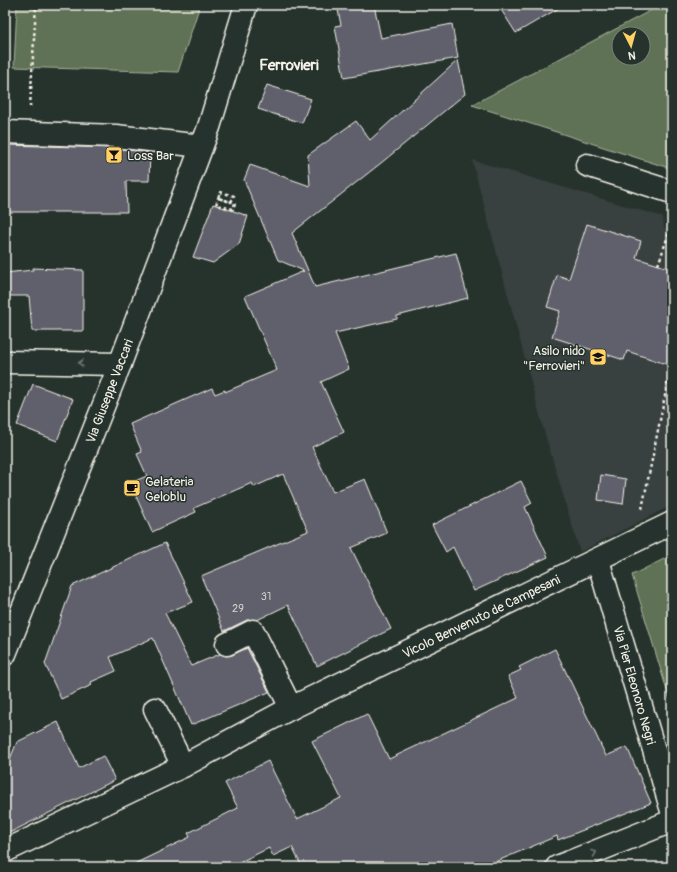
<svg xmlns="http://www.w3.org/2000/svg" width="677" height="872" viewBox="0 0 677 872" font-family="Pangolin,sans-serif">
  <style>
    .built { fill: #384040 }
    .green { fill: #617254; stroke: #aab29e; fill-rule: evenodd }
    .building { fill: #61606d; stroke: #f4f1e8 }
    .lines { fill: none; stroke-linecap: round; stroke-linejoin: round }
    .minor-casing { stroke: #f4f1e8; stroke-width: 25 }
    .secondary-casing { stroke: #f4f1e8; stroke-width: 25 }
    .path { stroke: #f4f1e8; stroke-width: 2.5; stroke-dasharray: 3 3; stroke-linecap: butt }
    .minor { stroke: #26332d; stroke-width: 22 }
    .secondary { stroke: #26332d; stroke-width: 22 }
    .oneway { stroke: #6e766e }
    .labels { text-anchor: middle; stroke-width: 3; stroke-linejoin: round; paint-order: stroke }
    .number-label { font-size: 11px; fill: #cfcdc9 }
    .poi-label { font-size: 13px; fill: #f4f1e8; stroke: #26332d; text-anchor: start }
    .street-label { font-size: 13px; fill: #f4f1e8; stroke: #26332d }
    .quarter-label { font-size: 15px; font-weight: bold; fill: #f4f1e8; stroke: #26332d }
  </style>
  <rect width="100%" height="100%" fill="#26332d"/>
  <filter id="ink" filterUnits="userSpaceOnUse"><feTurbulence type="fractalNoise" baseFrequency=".025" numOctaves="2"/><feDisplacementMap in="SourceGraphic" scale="8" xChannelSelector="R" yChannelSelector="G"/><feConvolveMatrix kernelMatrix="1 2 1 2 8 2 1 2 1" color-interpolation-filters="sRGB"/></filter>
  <g filter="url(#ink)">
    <path class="built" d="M 472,160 L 663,217 L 664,228 L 672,231 L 672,505 L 580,552 L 543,427 Z"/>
    <g class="green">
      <path d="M 17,5 L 200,5 L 178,72 L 14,67 Z"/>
      <path d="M 661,5 L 672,5 L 672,169 L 472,105 ZM 619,34 L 643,34 L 643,58 L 619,58 Z"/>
      <path d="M 672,555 L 672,707 L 632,575 Z"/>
    </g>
    <g class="building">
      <path d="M 337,5 L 374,5 L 381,38 L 452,24 L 458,58 L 344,78 L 335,26 L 341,25 Z"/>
      <path d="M 498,5 L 564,5 L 516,33 Z"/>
      <path d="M 458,60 L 465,94 L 381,163 L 292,233 L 315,287 L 456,253 L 468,298 L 397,316 L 397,319 L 335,333 L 349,369 L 321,382 L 344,432 L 312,447 L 333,492 L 365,479 L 387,533 L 351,548 L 391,629 L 317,666 L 288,605 L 257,620 L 247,620 L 224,631 L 201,576 L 308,531 L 283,474 L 254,487 L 252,483 L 194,508 L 196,512 L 152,532 L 130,483 L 147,476 L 137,454 L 142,452 L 130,424 L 212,388 L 215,394 L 225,390 L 225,392 L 277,370 L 245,296 L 304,271 L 278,260 L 244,180 L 250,165 L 310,186 L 308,155 L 356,121 L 370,140 Z"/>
      <path d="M 267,85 L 311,99 L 302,123 L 258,109 Z"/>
      <path d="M 5,145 L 115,148 L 150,153 L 149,181 L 126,181 L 127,212 L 5,212 Z"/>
      <path d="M 213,204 L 248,216 L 239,244 L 213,263 L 193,257 Z"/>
      <path d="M 587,224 L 641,241 L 636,258 L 672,269 L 672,366 L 627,351 L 624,360 L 552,337 L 560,311 L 547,307 L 557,275 L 569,279 Z"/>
      <path d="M 33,268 L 83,270 L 83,331 L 32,331 L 29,296 L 5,296 L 5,273 L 33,270 Z"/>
      <path d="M 33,384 L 73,399 L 57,441 L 17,425 Z"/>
      <path d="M 601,475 L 626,479 L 623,504 L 598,500 Z"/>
      <path d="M 521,481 L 532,503 L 525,507 L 548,557 L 474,591 L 453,547 L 446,552 L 432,525 Z"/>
      <path d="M 165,543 L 193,602 L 165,613 L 191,666 L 220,654 L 226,656 L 232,655 L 247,648 L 269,692 L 191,725 L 153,638 L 110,657 L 116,671 L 91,682 L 92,685 L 61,699 L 45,664 L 72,586 Z"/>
      <path d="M 555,649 L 606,756 L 627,747 L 651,803 L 558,840 L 557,836 L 483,867 L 302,867 L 292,847 L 273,856 L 269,848 L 230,867 L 128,867 L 190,837 L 188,833 L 238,808 L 225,783 L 268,761 L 297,819 L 341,798 L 312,741 L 367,714 L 389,759 L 518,698 L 508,676 L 521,670 L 519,667 Z"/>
      <path d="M 58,722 L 79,768 L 103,756 L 115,780 L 5,835 L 5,771 L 17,742 Z"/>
    </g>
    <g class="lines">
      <defs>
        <g id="minor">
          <path d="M 5,132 L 116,136 L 201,146"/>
          <path d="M 587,165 L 672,192"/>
          <path d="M 5,362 L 120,364"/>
          <path d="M 598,560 L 672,811"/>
          <path d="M 227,644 L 253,631 L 291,708"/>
          <path d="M 155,709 L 183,766"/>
          <path d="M 5,851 L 183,766 L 291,708 L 672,523"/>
          <path d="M 557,867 L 672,821"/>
        </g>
        <path id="secondary" d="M 5,654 L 120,364 L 209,127 L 246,5"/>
      </defs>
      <use href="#minor" class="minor-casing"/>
      <use href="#secondary" class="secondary-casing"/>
      <g class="path">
        <path d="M 30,107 L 36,5"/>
        <path d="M 220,192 L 234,196 L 231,202 L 218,198 Z"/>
        <path d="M 218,198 L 235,203 L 233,209 L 216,205 Z"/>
        <path d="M 658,265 L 670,230"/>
        <path d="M 642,509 L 671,366"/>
      </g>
      <use href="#minor" class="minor"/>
      <use href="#secondary" class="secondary"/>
    </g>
    <defs><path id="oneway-chevron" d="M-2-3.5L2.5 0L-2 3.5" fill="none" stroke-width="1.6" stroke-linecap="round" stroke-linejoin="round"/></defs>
    <g class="oneway">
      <use href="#oneway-chevron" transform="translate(81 363) rotate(-179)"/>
      <use href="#oneway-chevron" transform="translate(594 853) rotate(-22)"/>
    </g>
  </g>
  <defs>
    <symbol id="bar-square" viewBox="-11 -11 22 22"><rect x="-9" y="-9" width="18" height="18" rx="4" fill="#ffd166" stroke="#26332d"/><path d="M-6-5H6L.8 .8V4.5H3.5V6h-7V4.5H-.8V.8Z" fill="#111"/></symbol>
    <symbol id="school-square" viewBox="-11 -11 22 22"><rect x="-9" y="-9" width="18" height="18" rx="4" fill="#ffd166" stroke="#26332d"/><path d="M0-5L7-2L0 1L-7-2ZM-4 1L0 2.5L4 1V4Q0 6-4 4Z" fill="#111"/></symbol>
    <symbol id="cafe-square" viewBox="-11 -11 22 22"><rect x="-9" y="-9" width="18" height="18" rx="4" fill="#ffd166" stroke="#26332d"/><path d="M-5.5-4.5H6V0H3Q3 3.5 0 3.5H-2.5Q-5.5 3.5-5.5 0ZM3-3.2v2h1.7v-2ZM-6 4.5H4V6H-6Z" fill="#111"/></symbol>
  </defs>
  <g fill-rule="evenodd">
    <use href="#bar-square" x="104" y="145" width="20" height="20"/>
    <use href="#school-square" x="588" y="347" width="20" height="20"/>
    <use href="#cafe-square" x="122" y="478" width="20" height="20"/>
  </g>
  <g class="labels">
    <g class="number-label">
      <text x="266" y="600">31</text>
      <text x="238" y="612">29</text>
    </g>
    <g class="poi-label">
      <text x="127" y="160">Loss Bar</text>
      <text x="585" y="355" text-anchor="end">Asilo nido<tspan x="585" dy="15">"Ferrovieri"</tspan></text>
      <text x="145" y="486">Gelateria<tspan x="145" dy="15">Geloblu</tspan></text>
    </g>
    <g class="street-label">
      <text transform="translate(109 391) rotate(-69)" y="5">Via Giuseppe Vaccari</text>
      <text transform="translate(481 616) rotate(-26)" y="5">Vicolo Benvenuto de Campesani</text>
      <text transform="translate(635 685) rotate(74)" y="5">Via Pier Eleonoro Negri</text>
    </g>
    <g class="quarter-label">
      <text x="289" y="70">Ferrovieri</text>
    </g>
  </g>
  <rect width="677" height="872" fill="none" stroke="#26332d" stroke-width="20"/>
  <rect x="10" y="10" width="657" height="852" fill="none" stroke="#f4f1e8" stroke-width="1.5" filter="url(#ink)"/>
  <g transform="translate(631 46) rotate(174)"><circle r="19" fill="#26332d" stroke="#787f78"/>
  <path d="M0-3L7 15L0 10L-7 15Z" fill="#ffd166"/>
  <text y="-6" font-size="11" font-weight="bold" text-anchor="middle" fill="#f4f1e8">N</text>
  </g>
</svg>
